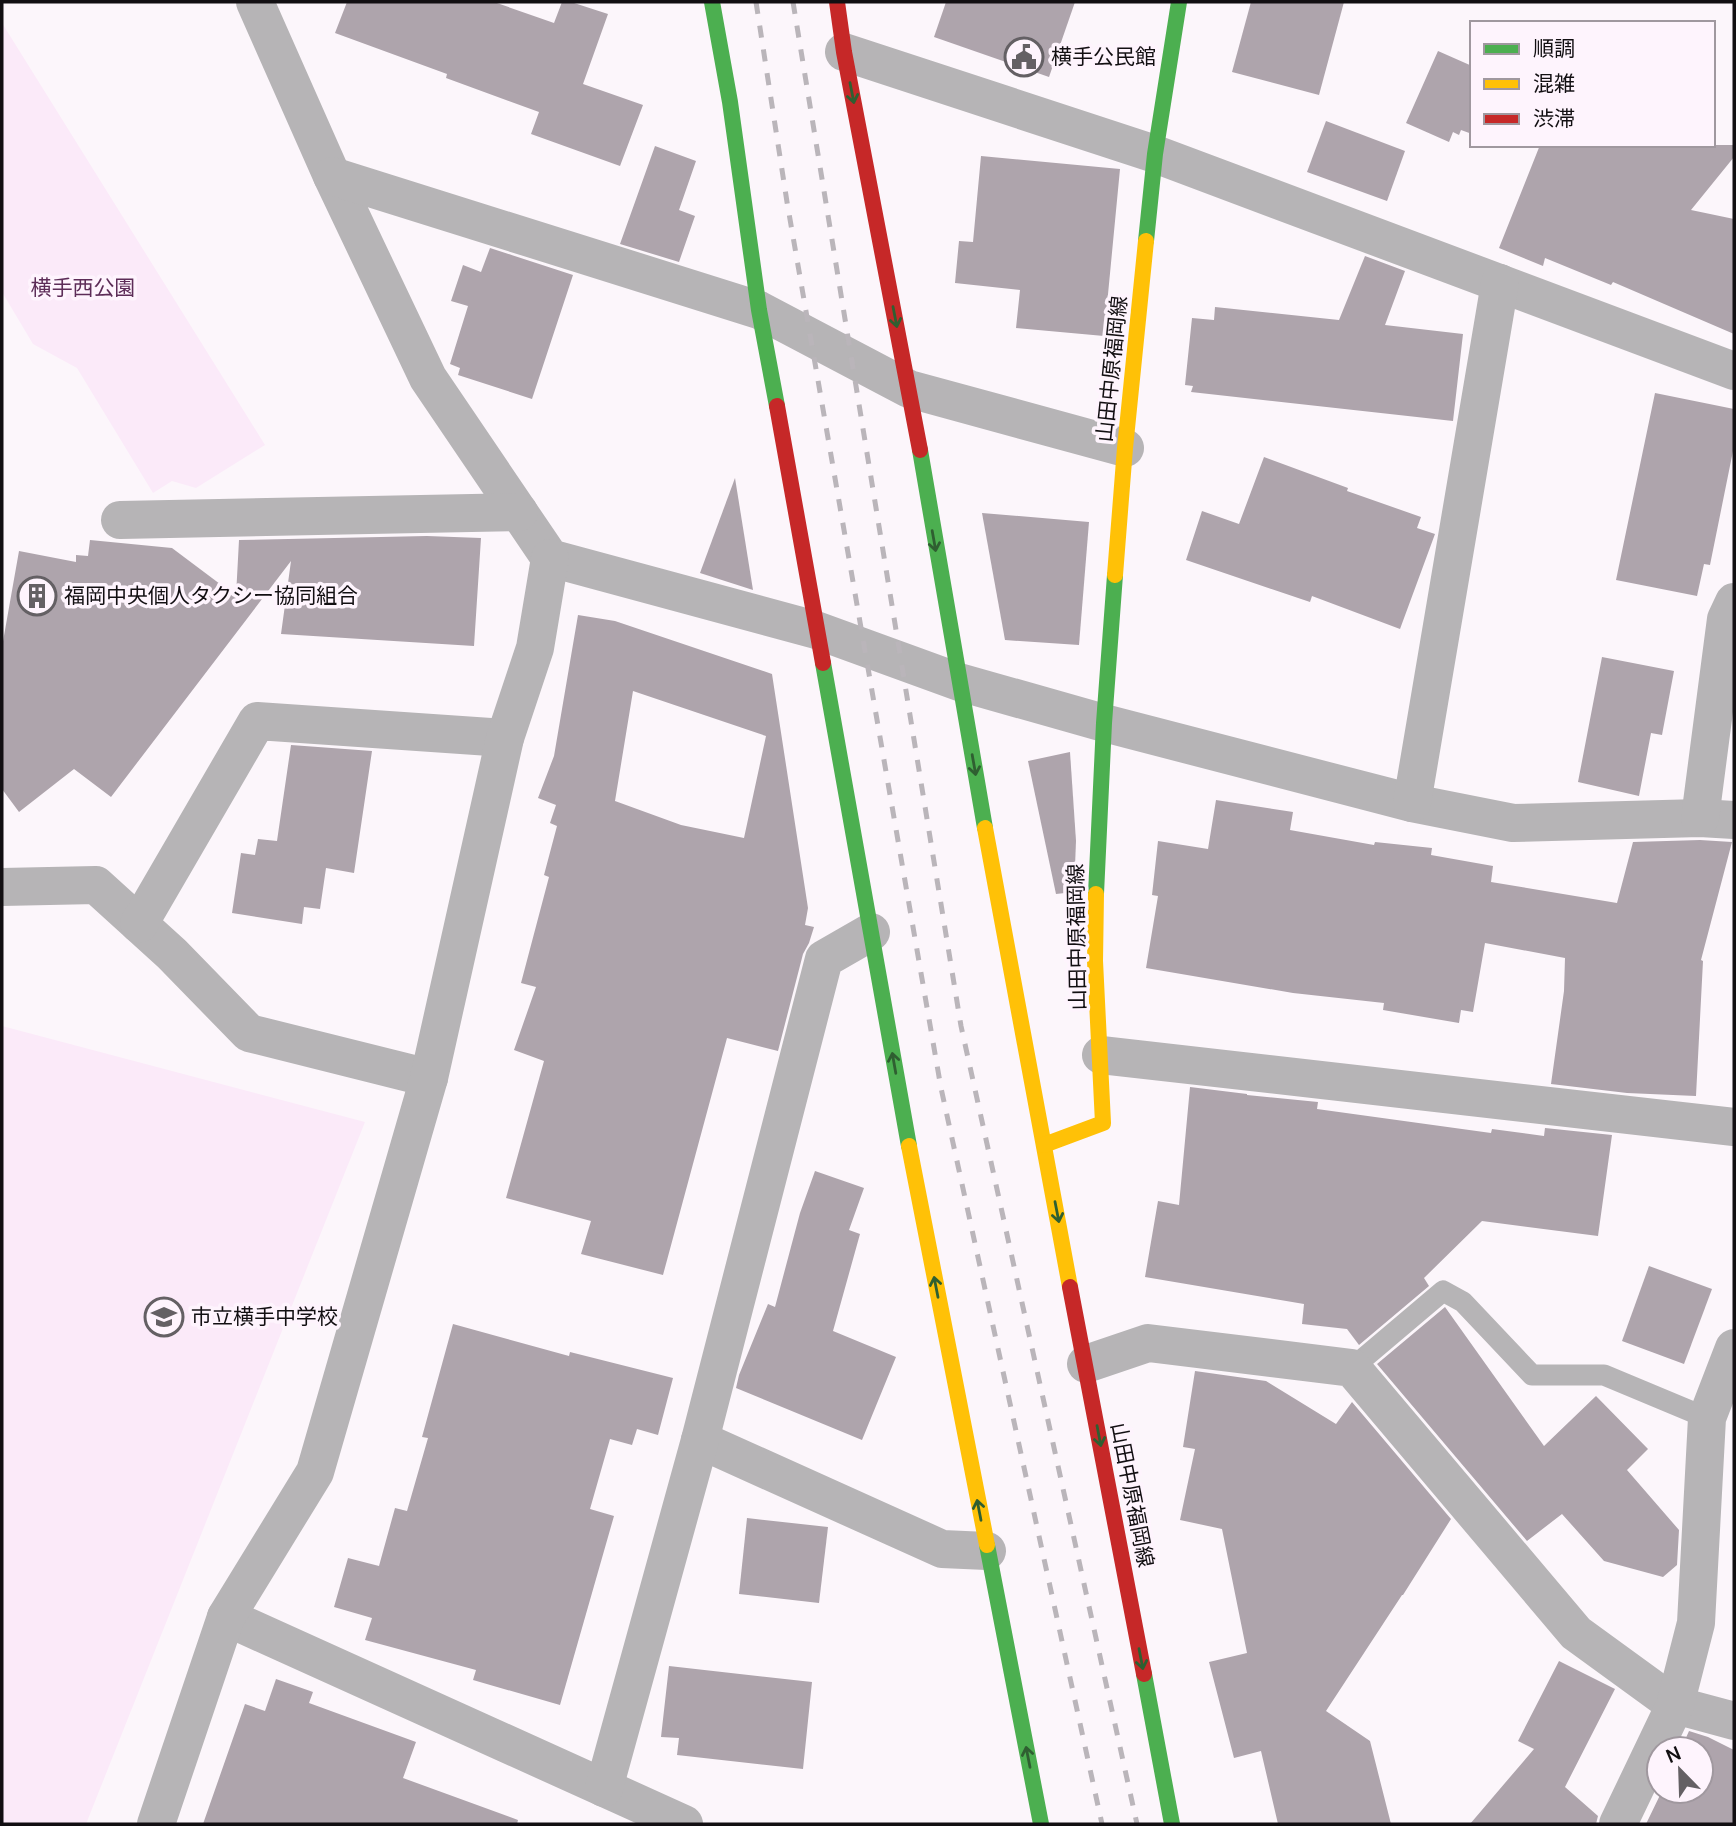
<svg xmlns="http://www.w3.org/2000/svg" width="1736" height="1826" viewBox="0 0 1736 1826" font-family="Manrope,'Noto Sans JP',sans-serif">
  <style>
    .green { fill: #fbeaf9 }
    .building { fill: #aea4ac; fill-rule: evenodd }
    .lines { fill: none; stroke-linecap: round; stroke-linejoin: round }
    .lane { stroke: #b6b4b6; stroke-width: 21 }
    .street { stroke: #b6b4b6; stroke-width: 38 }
    .fast { stroke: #4caf50; stroke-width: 16 }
    .slow { stroke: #ffc107; stroke-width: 16 }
    .jam { stroke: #c62828; stroke-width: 16 }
    .rail { stroke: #bab5ba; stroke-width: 5; stroke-dasharray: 12 12; stroke-linecap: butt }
    .oneway { stroke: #2f5f31 }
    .labels { text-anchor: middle; stroke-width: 7; stroke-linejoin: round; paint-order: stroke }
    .poi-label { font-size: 21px; fill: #120f12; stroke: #fef4fd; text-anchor: start }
    .park-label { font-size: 21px; fill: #5d2d58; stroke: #fef4fd }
    .street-label { font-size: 21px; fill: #120f12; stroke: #fef4fd }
  </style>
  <rect width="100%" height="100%" fill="#fcf6fb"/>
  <g class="green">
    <path d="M 2,23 L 265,445 L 196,488 L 172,481 L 153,493 L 77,368 L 33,344 L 2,292 Z"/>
    <path d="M 2,1026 L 365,1122 L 86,1824 L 47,1823 L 2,1824 Z"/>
  </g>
  <g class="building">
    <path d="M 347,2 L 494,2 L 554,23 L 562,2 L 571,2 L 608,14 L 583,84 L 643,105 L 620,166 L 531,134 L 539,112 L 446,78 L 447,74 L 335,33 Z"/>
    <path d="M 946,2 L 1075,2 L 1049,77 L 934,37 Z"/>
    <path d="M 1251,2 L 1344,2 L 1319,95 L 1232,72 Z"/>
    <path d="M 1438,51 L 1472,66 L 1472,134 L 1461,130 L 1459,135 L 1453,132 L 1449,142 L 1406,123 Z"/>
    <path d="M 1326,121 L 1405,151 L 1387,201 L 1307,172 Z"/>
    <path d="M 1540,145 L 1734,145 L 1734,157 L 1691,210 L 1734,219 L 1734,334 L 1613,282 L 1611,285 L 1545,258 L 1543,266 L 1499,248 Z"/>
    <path d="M 655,146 L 696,161 L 679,210 L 695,216 L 679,262 L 620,244 Z"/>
    <path d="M 981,156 L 1120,169 L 1104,336 L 1016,328 L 1020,290 L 955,283 L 959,241 L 973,242 Z"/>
    <path d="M 490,248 L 573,275 L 532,399 L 458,375 L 460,368 L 450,364 L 468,306 L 451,301 L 463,265 L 481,272 Z"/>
    <path d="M 1365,256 L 1405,271 L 1385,325 L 1463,334 L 1453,421 L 1191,392 L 1193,386 L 1185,385 L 1192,318 L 1214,320 L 1215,307 L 1339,320 Z"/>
    <path d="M 1655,393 L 1734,409 L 1734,446 L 1710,565 L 1704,564 L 1697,596 L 1616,580 Z"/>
    <path d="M 1264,457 L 1348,488 L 1347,491 L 1421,517 L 1417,528 L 1435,534 L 1400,629 L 1312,596 L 1310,602 L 1186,560 L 1202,511 L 1239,524 Z"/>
    <path d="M 735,478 L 753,590 L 700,573 Z"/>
    <path d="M 982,513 L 1089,522 L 1079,645 L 1005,640 Z"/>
    <path d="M 427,536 L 481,538 L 474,646 L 281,634 L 291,561 L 111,797 L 74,769 L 19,812 L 2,789 L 2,647 L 19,551 L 76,562 L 76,555 L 88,556 L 90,540 L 172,548 L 236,596 L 239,540 Z"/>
    <path d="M 578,615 L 615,621 L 772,674 L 808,908 L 805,925 L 814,927 L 809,943 L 803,954 L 778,1051 L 727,1038 L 663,1275 L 581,1254 L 591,1221 L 506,1198 L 544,1061 L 514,1050 L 536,987 L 521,983 L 549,877 L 544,875 L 557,826 L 550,823 L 556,805 L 538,798 L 554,756 ZM 633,691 L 766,736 L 744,838 L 681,825 L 615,801 Z"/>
    <path d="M 1602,657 L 1674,671 L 1662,735 L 1651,733 L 1639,796 L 1578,782 Z"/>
    <path d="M 291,745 L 372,751 L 354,873 L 326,868 L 320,909 L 304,907 L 302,924 L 232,913 L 241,853 L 255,855 L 258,839 L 277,841 Z"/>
    <path d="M 1070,752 L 1076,841 L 1074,892 L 1056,894 L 1028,761 Z"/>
    <path d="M 1216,800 L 1293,812 L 1290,830 L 1374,845 L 1375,842 L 1432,848 L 1431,855 L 1493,866 L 1491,882 L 1617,903 L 1633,842 L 1700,840 L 1732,842 L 1701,960 L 1703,961 L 1696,1096 L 1627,1093 L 1551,1084 L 1564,991 L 1565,958 L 1485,943 L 1473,1012 L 1461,1010 L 1459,1023 L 1383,1010 L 1384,1003 L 1293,993 L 1146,968 L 1158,896 L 1152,895 L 1158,841 L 1208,849 Z"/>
    <path d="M 1190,1087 L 1247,1094 L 1247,1095 L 1318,1102 L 1317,1109 L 1491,1133 L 1492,1129 L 1544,1136 L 1545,1128 L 1612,1135 L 1598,1236 L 1482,1221 L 1424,1278 L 1429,1286 L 1359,1345 L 1347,1329 L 1302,1324 L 1304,1304 L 1145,1277 L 1158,1201 L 1179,1205 Z"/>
    <path d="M 815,1171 L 864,1188 L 849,1230 L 860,1234 L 833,1331 L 896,1357 L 862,1440 L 736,1388 L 739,1375 L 768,1304 L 775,1307 L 800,1213 Z"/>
    <path d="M 1649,1266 L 1712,1289 L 1684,1364 L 1622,1341 Z"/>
    <path d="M 1445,1307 L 1544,1446 L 1596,1396 L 1648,1449 L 1627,1470 L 1679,1530 L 1677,1565 L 1663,1577 L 1604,1561 L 1562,1514 L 1527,1541 L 1377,1364 Z"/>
    <path d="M 453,1324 L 569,1356 L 570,1352 L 673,1378 L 658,1435 L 637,1429 L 632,1445 L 610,1439 L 590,1509 L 614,1516 L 560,1705 L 473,1680 L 476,1670 L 365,1640 L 372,1618 L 334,1607 L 348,1558 L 379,1566 L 395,1508 L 407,1511 L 428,1438 L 422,1437 Z"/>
    <path d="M 1195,1371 L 1266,1381 L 1336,1424 L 1352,1402 L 1451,1519 L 1403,1595 L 1402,1595 L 1326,1711 L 1370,1741 L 1391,1824 L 1278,1824 L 1261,1751 L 1234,1758 L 1209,1662 L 1247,1653 L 1222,1529 L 1180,1520 L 1195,1449 L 1183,1447 Z"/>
    <path d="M 747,1518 L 828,1527 L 819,1603 L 739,1594 Z"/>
    <path d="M 1559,1661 L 1615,1689 L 1565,1787 L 1598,1816 L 1596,1824 L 1470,1824 L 1534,1749 L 1518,1741 Z"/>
    <path d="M 669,1666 L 812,1682 L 803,1769 L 677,1755 L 679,1738 L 661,1737 Z"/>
    <path d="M 276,1679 L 313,1692 L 309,1703 L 416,1742 L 403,1778 L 518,1820 L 517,1824 L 203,1824 L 245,1704 L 265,1711 Z"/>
    <path d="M 1689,1731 L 1708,1737 L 1734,1750 L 1734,1824 L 1646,1824 L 1662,1791 L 1701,1791 L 1701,1749 L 1681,1749 Z"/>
  </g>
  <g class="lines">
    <path class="lane" d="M 1352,1368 L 1443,1291 L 1463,1302 L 1532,1375 L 1604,1375 L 1707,1418"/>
    <g class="street">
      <path d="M 255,2 L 332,176 L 428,378 L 550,558 L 816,630 L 959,682 L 1104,723 L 1412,803 L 1513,823 L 1700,818 L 1734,820"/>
      <path d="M 844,52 L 1155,154 L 1734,371"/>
      <path d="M 332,176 L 759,310 L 909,389 L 1125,448"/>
      <path d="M 120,520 L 519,512"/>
      <path d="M 1412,803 L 1500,283"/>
      <path d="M 1700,818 L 1726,619 L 1734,602"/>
      <path d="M 2,887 L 96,885 L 172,954 L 249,1033 L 429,1078"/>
      <path d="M 139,924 L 257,721 L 505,738"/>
      <path d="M 1101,1055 L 1734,1127"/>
      <path d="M 1086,1364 L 1148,1343 L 1352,1368 L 1576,1633 L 1675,1705 L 1734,1721"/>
      <path d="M 700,1440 L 942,1549 L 987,1551"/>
      <path d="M 226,1617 L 684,1824"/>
      <path d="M 604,1788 L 700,1440 L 824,959 L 871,932"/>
      <path d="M 156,1824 L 226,1617 L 315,1472 L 429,1078 L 505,738 L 535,648 L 550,558"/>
      <path d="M 1618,1824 L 1675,1705 L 1696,1623 L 1707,1418 L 1734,1348"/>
    </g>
    <g class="fast">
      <path d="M 712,2 L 730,102 L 759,310 L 777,406"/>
      <path d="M 1146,241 L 1155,154 L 1179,2"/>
      <path d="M 920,450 L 985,828"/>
      <path d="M 823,663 L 909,1146"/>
      <path d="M 1096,894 L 1104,723 L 1115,575"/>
      <path d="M 987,1545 L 1041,1824"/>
      <path d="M 1144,1674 L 1172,1824"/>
    </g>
    <g class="slow">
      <path d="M 1115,575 L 1125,448 L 1146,241"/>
      <path d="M 985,828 L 1070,1287"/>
      <path d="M 1044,1145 L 1103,1123 L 1095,961 L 1096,894"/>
      <path d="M 909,1146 L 987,1545"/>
    </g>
    <g class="jam">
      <path d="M 837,2 L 844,52 L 920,450"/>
      <path d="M 777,406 L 823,663"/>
      <path d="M 1070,1287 L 1144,1674"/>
    </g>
    <g class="rail">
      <path d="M 756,2 L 787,202 L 941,1088 L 1102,1824"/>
      <path d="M 793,2 L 961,1026 L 1137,1824"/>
    </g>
  </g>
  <defs><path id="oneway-shaft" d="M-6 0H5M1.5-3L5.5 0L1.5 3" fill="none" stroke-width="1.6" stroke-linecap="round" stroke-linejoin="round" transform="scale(1.75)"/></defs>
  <g class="oneway">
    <use href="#oneway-shaft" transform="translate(852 93) rotate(79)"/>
    <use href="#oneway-shaft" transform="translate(895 317) rotate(79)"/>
    <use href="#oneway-shaft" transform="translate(934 541) rotate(80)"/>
    <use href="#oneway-shaft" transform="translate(974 765) rotate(80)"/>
    <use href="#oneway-shaft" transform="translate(894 1063) rotate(-100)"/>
    <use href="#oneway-shaft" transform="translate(1057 1212) rotate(79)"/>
    <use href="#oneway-shaft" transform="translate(936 1287) rotate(-101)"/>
    <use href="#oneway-shaft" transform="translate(1099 1436) rotate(79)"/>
    <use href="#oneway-shaft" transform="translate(979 1510) rotate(-101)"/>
    <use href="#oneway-shaft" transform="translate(1141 1659) rotate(79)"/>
    <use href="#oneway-shaft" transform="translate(1028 1757) rotate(-101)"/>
  </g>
  <defs>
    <symbol id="civic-ring" viewBox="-11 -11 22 22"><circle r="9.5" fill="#fef4fd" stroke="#646064" stroke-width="1.5"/><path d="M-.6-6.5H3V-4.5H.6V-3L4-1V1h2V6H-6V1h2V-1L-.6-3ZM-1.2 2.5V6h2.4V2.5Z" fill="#646064"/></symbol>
    <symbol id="building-ring" viewBox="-11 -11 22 22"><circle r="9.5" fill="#fef4fd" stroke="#646064" stroke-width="1.5"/><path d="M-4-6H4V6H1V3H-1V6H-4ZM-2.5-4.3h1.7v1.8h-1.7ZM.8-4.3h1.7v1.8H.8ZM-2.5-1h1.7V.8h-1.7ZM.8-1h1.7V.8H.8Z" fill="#646064"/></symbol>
    <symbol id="school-ring" viewBox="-11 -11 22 22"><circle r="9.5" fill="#fef4fd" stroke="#646064" stroke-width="1.5"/><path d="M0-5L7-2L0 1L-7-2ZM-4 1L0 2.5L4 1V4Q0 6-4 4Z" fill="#646064"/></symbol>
  </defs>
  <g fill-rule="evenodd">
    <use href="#civic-ring" x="1002" y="35" width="44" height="44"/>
    <use href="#building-ring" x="15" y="574" width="44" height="44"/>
    <use href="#school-ring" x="142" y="1295" width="44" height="44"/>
  </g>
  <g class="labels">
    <g class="poi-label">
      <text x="1051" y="64">横手公民館</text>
      <text x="64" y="603">福岡中央個人タクシー協同組合</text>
      <text x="191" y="1324">市立横手中学校</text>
    </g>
    <g class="park-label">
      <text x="83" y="295">横手西公園</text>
    </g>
    <g class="street-label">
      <text transform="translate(1112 369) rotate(-84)" y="7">山田中原福岡線</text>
      <text transform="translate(1077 937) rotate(-91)" y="7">山田中原福岡線</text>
      <text transform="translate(1132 1495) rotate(79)" y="7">山田中原福岡線</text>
    </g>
  </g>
  <rect width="1736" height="1826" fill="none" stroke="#120f12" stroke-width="7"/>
  <rect x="1470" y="21" width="245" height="126" fill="#fef4fd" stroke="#a0989f" stroke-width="2"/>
  <rect x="1484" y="44" width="35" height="10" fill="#4caf50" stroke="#a0989f" stroke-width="2"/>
  <text x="1533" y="56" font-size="21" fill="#120f12">順調</text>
  <rect x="1484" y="79" width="35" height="10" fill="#ffc107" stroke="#a0989f" stroke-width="2"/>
  <text x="1533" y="91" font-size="21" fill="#120f12">混雑</text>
  <rect x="1484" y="114" width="35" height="10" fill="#c62828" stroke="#a0989f" stroke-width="2"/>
  <text x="1533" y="126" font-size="21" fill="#120f12">渋滞</text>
  <g transform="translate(1680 1770) rotate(337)"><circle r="33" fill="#fef4fd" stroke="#a0989f" stroke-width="2"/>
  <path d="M0-5L12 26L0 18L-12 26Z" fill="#646064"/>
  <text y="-10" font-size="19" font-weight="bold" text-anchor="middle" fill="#120f12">N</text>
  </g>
</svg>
